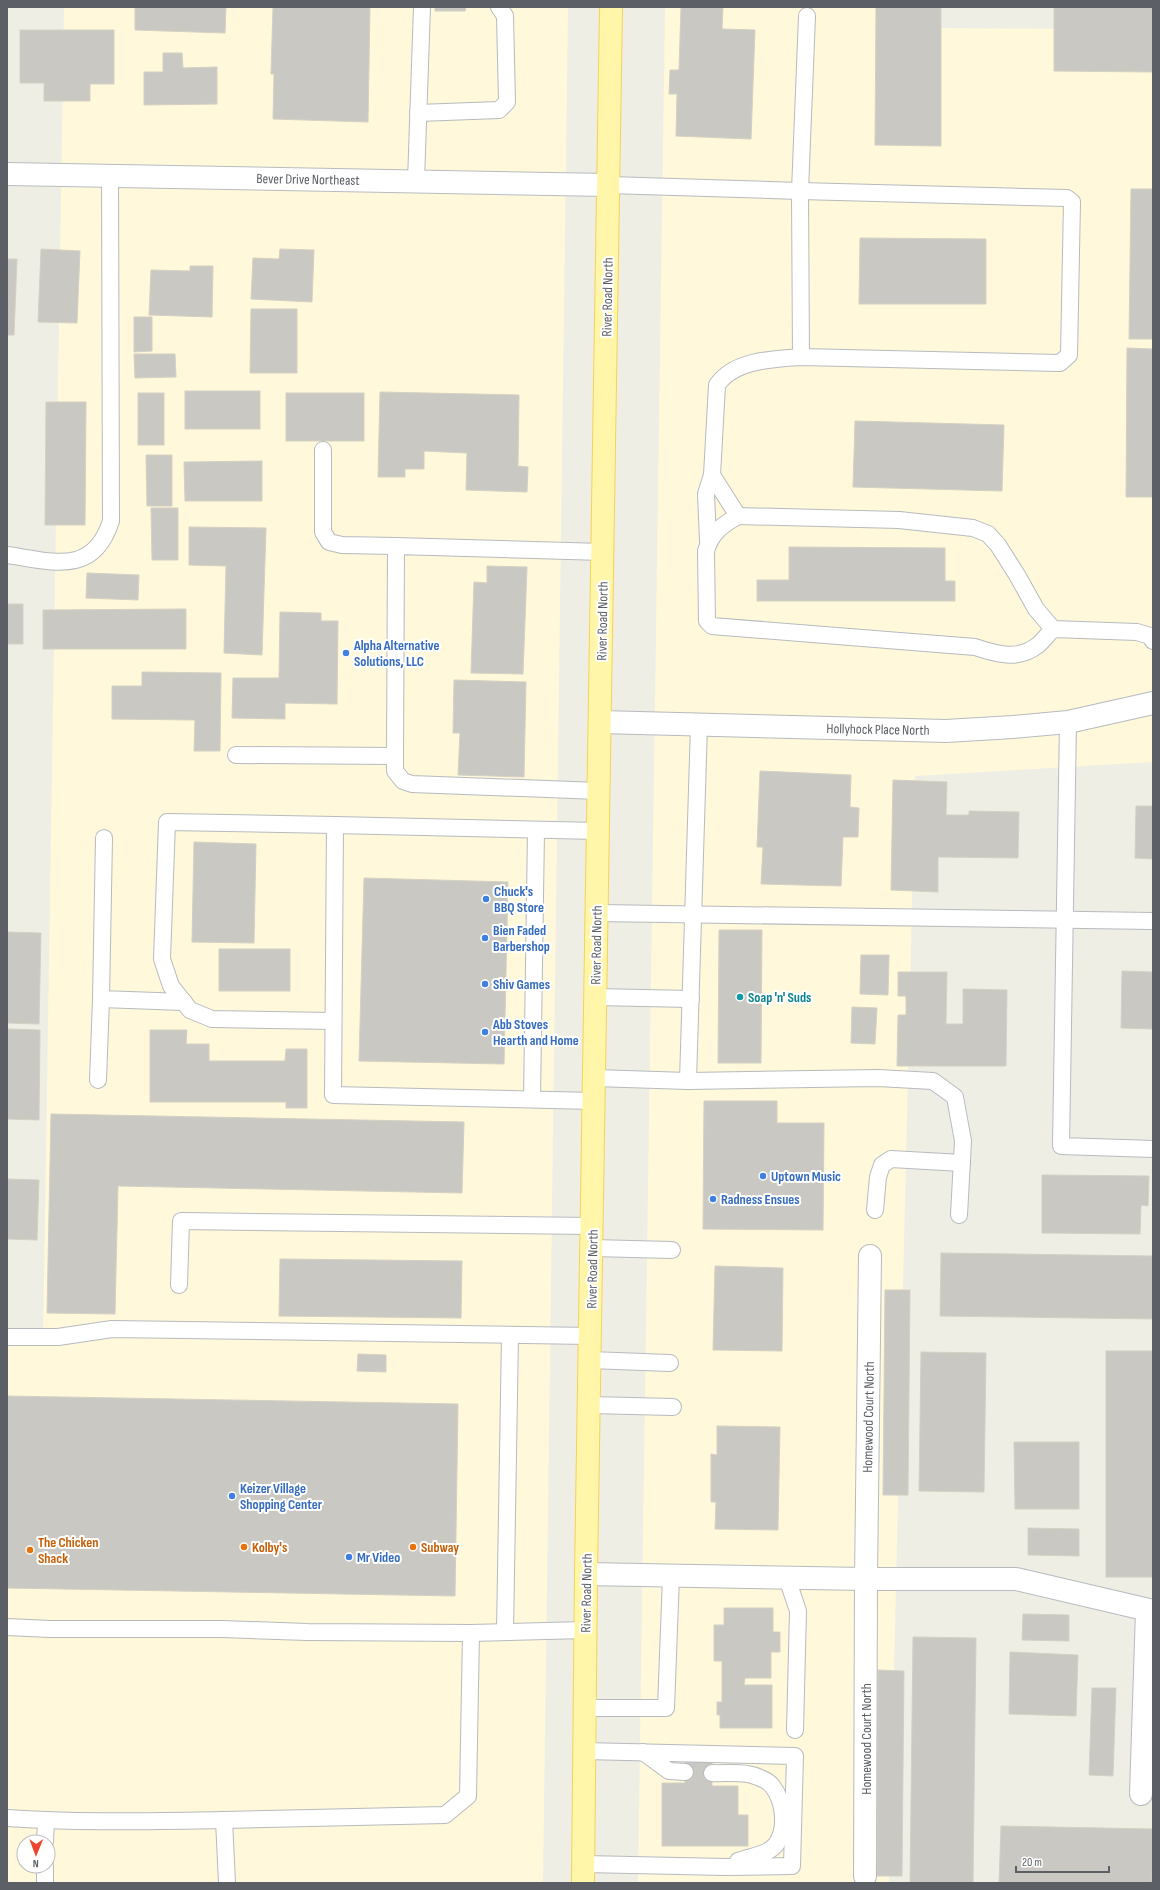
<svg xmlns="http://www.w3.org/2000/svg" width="1160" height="1890" viewBox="0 0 1160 1890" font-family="'Sofia Sans Condensed',sans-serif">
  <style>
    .commercial { fill: #fff8da; fill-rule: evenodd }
    .building { fill: #cac8c2; stroke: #d4d0c3 }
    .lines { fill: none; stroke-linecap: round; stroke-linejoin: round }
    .lane-casing { stroke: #b7babf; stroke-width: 18 }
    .street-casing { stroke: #b7babf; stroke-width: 24 }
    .secondary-casing { stroke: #b8bbc1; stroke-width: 24 }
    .primary-casing { stroke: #f5d257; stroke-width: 24 }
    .lane { stroke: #fff; stroke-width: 16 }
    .street { stroke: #fff; stroke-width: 22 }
    .secondary { stroke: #fff; stroke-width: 22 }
    .primary { stroke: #fff6aa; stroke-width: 22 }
    .shop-dot { fill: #3f7fe0; stroke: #fff; stroke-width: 1.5 }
    .culture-dot { fill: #0f9aa8; stroke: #fff; stroke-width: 1.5 }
    .food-dot { fill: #e8710a; stroke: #fff; stroke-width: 1.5 }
    .labels { text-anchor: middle; stroke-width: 4; stroke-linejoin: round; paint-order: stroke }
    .street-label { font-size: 14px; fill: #5c6066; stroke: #fff }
    .shop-label { font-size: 14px; font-weight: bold; fill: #366cbe; stroke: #fff; text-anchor: start }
    .culture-label { font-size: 14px; font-weight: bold; fill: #0d838f; stroke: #fff; text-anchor: start }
    .food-label { font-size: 14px; font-weight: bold; fill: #c56008; stroke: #fff; text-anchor: start }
  </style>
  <rect width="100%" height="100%" fill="#efeee5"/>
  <g class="commercial">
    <path d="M 64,7 L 568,7 L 543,1883 L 7,1883 L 7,1344 L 43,1345 ZM 24,1842 L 48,1842 L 48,1866 L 24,1866 Z"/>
    <path d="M 665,7 L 909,7 L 908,28 L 1153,29 L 1153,762 L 915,776 L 889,1883 L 638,1883 Z"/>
  </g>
  <g class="building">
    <path d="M 135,7 L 226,7 L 225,33 L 135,30 Z"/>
    <path d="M 273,7 L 370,7 L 368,122 L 273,119 L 274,74 L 271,74 Z"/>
    <path d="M 435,7 L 466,7 L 465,11 L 435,11 Z"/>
    <path d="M 681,7 L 723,7 L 722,29 L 755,30 L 751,139 L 676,136 L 677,94 L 669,94 L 670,70 L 679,70 Z"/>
    <path d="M 876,7 L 941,7 L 941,146 L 875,145 Z"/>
    <path d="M 1054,7 L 1153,7 L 1153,72 L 1054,71 Z"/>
    <path d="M 20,30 L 114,30 L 114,84 L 90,84 L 90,101 L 44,101 L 44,83 L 20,83 Z"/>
    <path d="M 163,53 L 182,53 L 183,68 L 217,67 L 217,104 L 144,105 L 144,72 L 163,72 Z"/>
    <path d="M 1131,189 L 1153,189 L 1153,339 L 1129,339 Z"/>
    <path d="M 860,238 L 986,239 L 986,304 L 859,304 Z"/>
    <path d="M 41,249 L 80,251 L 77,323 L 38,322 Z"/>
    <path d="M 280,249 L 314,250 L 312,302 L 251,299 L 253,258 L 279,259 Z"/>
    <path d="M 7,259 L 17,259 L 14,335 L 7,335 Z"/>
    <path d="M 190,266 L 213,266 L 212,317 L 149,315 L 151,270 L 190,271 Z"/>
    <path d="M 251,309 L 297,309 L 297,373 L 250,373 Z"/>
    <path d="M 134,317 L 152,317 L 152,351 L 134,352 Z"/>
    <path d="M 1127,348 L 1153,349 L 1153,497 L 1126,497 Z"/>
    <path d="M 134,354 L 175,354 L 176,377 L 135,378 Z"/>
    <rect x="185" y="391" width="75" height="38"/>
    <path d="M 380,392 L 519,395 L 518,466 L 528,467 L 527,492 L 466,490 L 467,453 L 424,451 L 424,469 L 405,469 L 405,477 L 378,477 Z"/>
    <rect x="138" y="393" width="26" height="52"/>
    <rect x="286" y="393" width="78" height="48"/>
    <path d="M 46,402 L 86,402 L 85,525 L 45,525 Z"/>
    <path d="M 855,421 L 1004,425 L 1002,491 L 853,487 Z"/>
    <path d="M 146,455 L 172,455 L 172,506 L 147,506 Z"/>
    <path d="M 262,461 L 262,501 L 185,501 L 184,462 Z"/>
    <path d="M 151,508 L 178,508 L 178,560 L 152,560 Z"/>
    <path d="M 189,527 L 266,528 L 262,655 L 224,653 L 226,566 L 189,565 Z"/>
    <path d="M 789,547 L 945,548 L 945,581 L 955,581 L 955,601 L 757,601 L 757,580 L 789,580 Z"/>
    <path d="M 487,566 L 527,567 L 523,674 L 471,673 L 474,582 L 487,583 Z"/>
    <path d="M 87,573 L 139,575 L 138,600 L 86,598 Z"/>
    <rect x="7" y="604" width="16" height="40"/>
    <path d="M 186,609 L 186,649 L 43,649 L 43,610 Z"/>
    <path d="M 280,612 L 321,613 L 321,621 L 338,621 L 337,704 L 285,703 L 285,719 L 232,718 L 233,678 L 279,678 Z"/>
    <path d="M 142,672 L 221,673 L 220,751 L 194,751 L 195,720 L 112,719 L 112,686 L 142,686 Z"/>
    <path d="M 454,680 L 526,682 L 524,777 L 458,775 L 460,733 L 453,733 Z"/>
    <path d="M 760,771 L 851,775 L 850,807 L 859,808 L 858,837 L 843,837 L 841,886 L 761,884 L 763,847 L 757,847 Z"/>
    <path d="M 893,780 L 947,782 L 946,815 L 969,815 L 969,811 L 1019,812 L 1018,858 L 938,857 L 938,892 L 891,890 Z"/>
    <path d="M 1136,806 L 1153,806 L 1153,859 L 1135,858 Z"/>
    <path d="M 194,842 L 256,844 L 254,943 L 192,942 Z"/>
    <path d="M 364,878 L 508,882 L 504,1064 L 359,1061 Z"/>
    <path d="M 719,930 L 762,930 L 761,1063 L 718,1063 Z"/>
    <path d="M 7,932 L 41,933 L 39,1024 L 7,1023 Z"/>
    <rect x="219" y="949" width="71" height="42"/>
    <path d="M 861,955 L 889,955 L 888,995 L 860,994 Z"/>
    <path d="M 1122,971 L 1153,972 L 1153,1029 L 1121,1028 Z"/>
    <path d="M 898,972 L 947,972 L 946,1024 L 963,1024 L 963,989 L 1007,990 L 1006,1066 L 897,1066 L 898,1015 L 906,1015 L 906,996 L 898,996 Z"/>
    <path d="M 852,1007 L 877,1008 L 875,1044 L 851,1043 Z"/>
    <path d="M 7,1029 L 40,1030 L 39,1120 L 7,1119 Z"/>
    <path d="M 150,1030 L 187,1030 L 186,1044 L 209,1044 L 209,1061 L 285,1061 L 286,1049 L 307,1049 L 307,1108 L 286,1108 L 286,1102 L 150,1102 Z"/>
    <path d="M 704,1101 L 777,1101 L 777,1123 L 824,1123 L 823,1230 L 703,1229 Z"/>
    <path d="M 51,1114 L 464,1122 L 462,1193 L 118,1186 L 115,1314 L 47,1313 Z"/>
    <path d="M 1042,1175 L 1149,1176 L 1148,1206 L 1141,1205 L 1140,1234 L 1042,1233 Z"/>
    <path d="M 7,1179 L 39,1180 L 37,1240 L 7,1239 Z"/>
    <path d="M 941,1253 L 1153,1256 L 1153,1319 L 940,1316 Z"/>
    <path d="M 280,1259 L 462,1261 L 461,1318 L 279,1316 Z"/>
    <path d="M 715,1266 L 783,1268 L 782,1351 L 713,1350 Z"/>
    <path d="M 885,1290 L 910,1290 L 908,1495 L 883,1495 Z"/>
    <rect x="1106" y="1351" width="47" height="226"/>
    <path d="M 921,1352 L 986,1353 L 984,1492 L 919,1491 Z"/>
    <path d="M 358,1354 L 386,1355 L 386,1372 L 357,1371 Z"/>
    <path d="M 7,1396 L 458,1404 L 455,1596 L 7,1588 Z"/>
    <path d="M 717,1426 L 780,1427 L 778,1530 L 715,1529 L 716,1502 L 711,1502 L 711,1454 L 717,1455 Z"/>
    <path d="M 1014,1442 L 1079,1442 L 1079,1509 L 1015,1509 Z"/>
    <path d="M 1028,1528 L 1079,1529 L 1079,1556 L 1028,1555 Z"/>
    <path d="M 724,1608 L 773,1608 L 773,1632 L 780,1632 L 780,1652 L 771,1652 L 771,1678 L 745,1678 L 744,1685 L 772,1685 L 772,1728 L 720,1728 L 720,1715 L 717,1715 L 717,1702 L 722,1702 L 722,1661 L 714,1661 L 714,1625 L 724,1625 Z"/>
    <path d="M 1023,1614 L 1069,1615 L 1069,1641 L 1022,1640 Z"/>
    <path d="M 913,1637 L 976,1638 L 973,1883 L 910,1883 Z"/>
    <path d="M 1010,1652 L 1078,1655 L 1076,1716 L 1009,1714 Z"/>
    <path d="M 878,1670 L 904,1671 L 902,1876 L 877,1876 Z"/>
    <path d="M 1092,1688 L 1116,1688 L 1113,1776 L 1089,1775 Z"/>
    <path d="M 685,1760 L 712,1760 L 712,1786 L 738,1786 L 738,1815 L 748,1815 L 748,1846 L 662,1846 L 662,1783 L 685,1783 Z"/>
    <path d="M 1001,1826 L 1153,1829 L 1152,1883 L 999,1883 Z"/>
  </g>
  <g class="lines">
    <defs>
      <g id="lane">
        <path d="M 418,113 L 499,110 L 507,102 L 505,16 L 499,7"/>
        <path d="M 416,181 L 422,7"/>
        <path d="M 609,185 L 800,191 L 807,16"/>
        <path d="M 323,450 L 323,532 L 329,542 L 342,545 L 396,546"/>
        <path d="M 712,475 L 738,516"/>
        <path d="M 708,541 L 706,494 L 712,475 L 717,385 C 734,360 773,359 801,357 L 800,191 L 1067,198 L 1072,202 L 1069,355 L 1060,363 L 801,357"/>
        <path d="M 7,555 C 52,561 93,577 111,521 L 110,176"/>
        <path d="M 1053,629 C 1048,634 1043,641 1038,645 C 1018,661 996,654 975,647 L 712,626 L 707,621 L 706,551 C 711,533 722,525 738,516 L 899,520 L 973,528 L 988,534 L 998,545 L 1017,575 L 1036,609 L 1053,629 L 1137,632 L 1150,636 L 1153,641"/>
        <path d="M 1068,722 L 1061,1146 L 1153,1149"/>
        <path d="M 236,755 L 395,756"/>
        <path d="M 599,791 L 412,784 L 403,781 L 395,771 L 395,756 L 396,546 L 603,552"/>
        <path d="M 104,838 L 101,999 L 184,1002"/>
        <path d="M 597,913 L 1153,921"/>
        <path d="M 595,997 L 691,999"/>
        <path d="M 333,1021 L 212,1019 L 190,1010 L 171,986 L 162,959 L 167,822 L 335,825"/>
        <path d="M 594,1078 L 688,1081 L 699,725"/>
        <path d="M 98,1080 L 101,999"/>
        <path d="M 688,1081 L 878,1078 L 933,1081 L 955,1097 L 963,1141 L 959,1215"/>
        <path d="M 532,1099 L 536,830"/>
        <path d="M 594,1101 L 333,1095 L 335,825 L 598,831"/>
        <path d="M 875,1210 L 878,1177 L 882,1165 L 891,1159 L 962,1163"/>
        <path d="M 592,1248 L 672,1250"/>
        <path d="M 179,1285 L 181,1221 L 592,1226"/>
        <path d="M 7,1337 L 58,1337 L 112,1329 L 591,1336"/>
        <path d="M 590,1360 L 670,1363"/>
        <path d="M 589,1405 L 673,1407"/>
        <path d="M 787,1578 L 798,1611 L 795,1730"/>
        <path d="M 7,1627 L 50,1629 L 222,1629 L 307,1632 L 471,1633 L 585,1630"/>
        <path d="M 505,1632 L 510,1335"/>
        <path d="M 585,1708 L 666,1708 L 671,1576"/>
        <path d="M 643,1752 L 669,1771 L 685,1772"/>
        <path d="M 712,1773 C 724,1774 740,1771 752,1775 C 759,1777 769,1781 773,1787 C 784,1802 787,1827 777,1843 C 769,1855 751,1856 738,1861"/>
        <path d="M 7,1818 C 79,1823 152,1821 224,1820 L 227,1883"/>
        <path d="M 224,1820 L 445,1815 L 468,1796 L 471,1633"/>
        <path d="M 45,1842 L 46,1820"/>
        <path d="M 584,1864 L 726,1867 L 792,1866 L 795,1756 L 584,1751"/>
        <path d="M 45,1883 L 45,1866"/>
      </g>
      <g id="street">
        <path d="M 600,722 L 946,731 L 1013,727 L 1068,722 L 1153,703"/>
        <path d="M 586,1574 L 866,1579 L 1016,1579 L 1153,1611"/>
        <path d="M 1141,1794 L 1147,1611"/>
        <path d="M 865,1876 L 866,1579 L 870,1256"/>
      </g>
      <path id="secondary" d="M 7,174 L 609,185"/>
      <path id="primary" d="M 583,1883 L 586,1574 L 611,7"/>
    </defs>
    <use href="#lane" class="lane-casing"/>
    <use href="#street" class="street-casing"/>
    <use href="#secondary" class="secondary-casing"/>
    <use href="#primary" class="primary-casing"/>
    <use href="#lane" class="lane"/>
    <use href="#street" class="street"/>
    <use href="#secondary" class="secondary"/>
    <use href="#primary" class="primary"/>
  </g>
  <g class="shop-dot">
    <circle cx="346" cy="653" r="4"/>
    <circle cx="486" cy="899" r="4"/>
    <circle cx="485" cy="938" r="4"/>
    <circle cx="485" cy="984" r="4"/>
    <circle cx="485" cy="1032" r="4"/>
    <circle cx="763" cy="1176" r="4"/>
    <circle cx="713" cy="1199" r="4"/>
    <circle cx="232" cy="1496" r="4"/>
    <circle cx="349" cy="1557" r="4"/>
  </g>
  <circle class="culture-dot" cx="740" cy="997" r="4"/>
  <g class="food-dot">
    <circle cx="244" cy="1547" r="4"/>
    <circle cx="413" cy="1547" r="4"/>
    <circle cx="30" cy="1550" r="4"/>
  </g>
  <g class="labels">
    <g class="street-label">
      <text transform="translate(308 179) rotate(1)" y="5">Bever Drive Northeast</text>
      <text transform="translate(607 297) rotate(-89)" y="5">River Road North</text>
      <text transform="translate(602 621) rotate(-89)" y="5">River Road North</text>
      <text transform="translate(878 729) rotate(1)" y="5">Hollyhock Place North</text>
      <text transform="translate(596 945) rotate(-89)" y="5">River Road North</text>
      <text transform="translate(592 1269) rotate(-89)" y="5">River Road North</text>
      <text transform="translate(868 1417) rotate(-89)" y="5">Homewood Court North</text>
      <text transform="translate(586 1593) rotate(-89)" y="5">River Road North</text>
      <text transform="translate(866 1739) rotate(-90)" y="5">Homewood Court North</text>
    </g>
    <g class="shop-label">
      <text x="354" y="650">Alpha Alternative<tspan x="354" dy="16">Solutions, LLC</tspan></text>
      <text x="494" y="896">Chuck's<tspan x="494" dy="16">BBQ Store</tspan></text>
      <text x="493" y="935">Bien Faded<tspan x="493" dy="16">Barbershop</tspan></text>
      <text x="493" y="989">Shiv Games</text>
      <text x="493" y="1029">Abb Stoves<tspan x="493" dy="16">Hearth and Home</tspan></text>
      <text x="771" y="1181">Uptown Music</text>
      <text x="721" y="1204">Radness Ensues</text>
      <text x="240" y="1493">Keizer Village<tspan x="240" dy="16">Shopping Center</tspan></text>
      <text x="357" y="1562">Mr Video</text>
    </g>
    <g class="culture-label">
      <text x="748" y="1002">Soap 'n' Suds</text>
    </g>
    <g class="food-label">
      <text x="38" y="1547">The Chicken<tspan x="38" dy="16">Shack</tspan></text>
      <text x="252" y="1552">Kolby's</text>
      <text x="421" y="1552">Subway</text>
    </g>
  </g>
  <rect width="1160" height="1890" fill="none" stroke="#5c6066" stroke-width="16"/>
  <g transform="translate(36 1854) rotate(181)"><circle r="19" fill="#ffffff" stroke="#bebfc2"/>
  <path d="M0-3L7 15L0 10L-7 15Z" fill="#ee462c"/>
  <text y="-6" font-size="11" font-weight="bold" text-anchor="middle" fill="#5c6066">N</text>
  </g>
  <path d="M1016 1866v6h93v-6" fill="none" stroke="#5c6066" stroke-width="2"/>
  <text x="1022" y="1866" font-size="12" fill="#5c6066" stroke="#ffffff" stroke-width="3" paint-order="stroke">20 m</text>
</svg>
